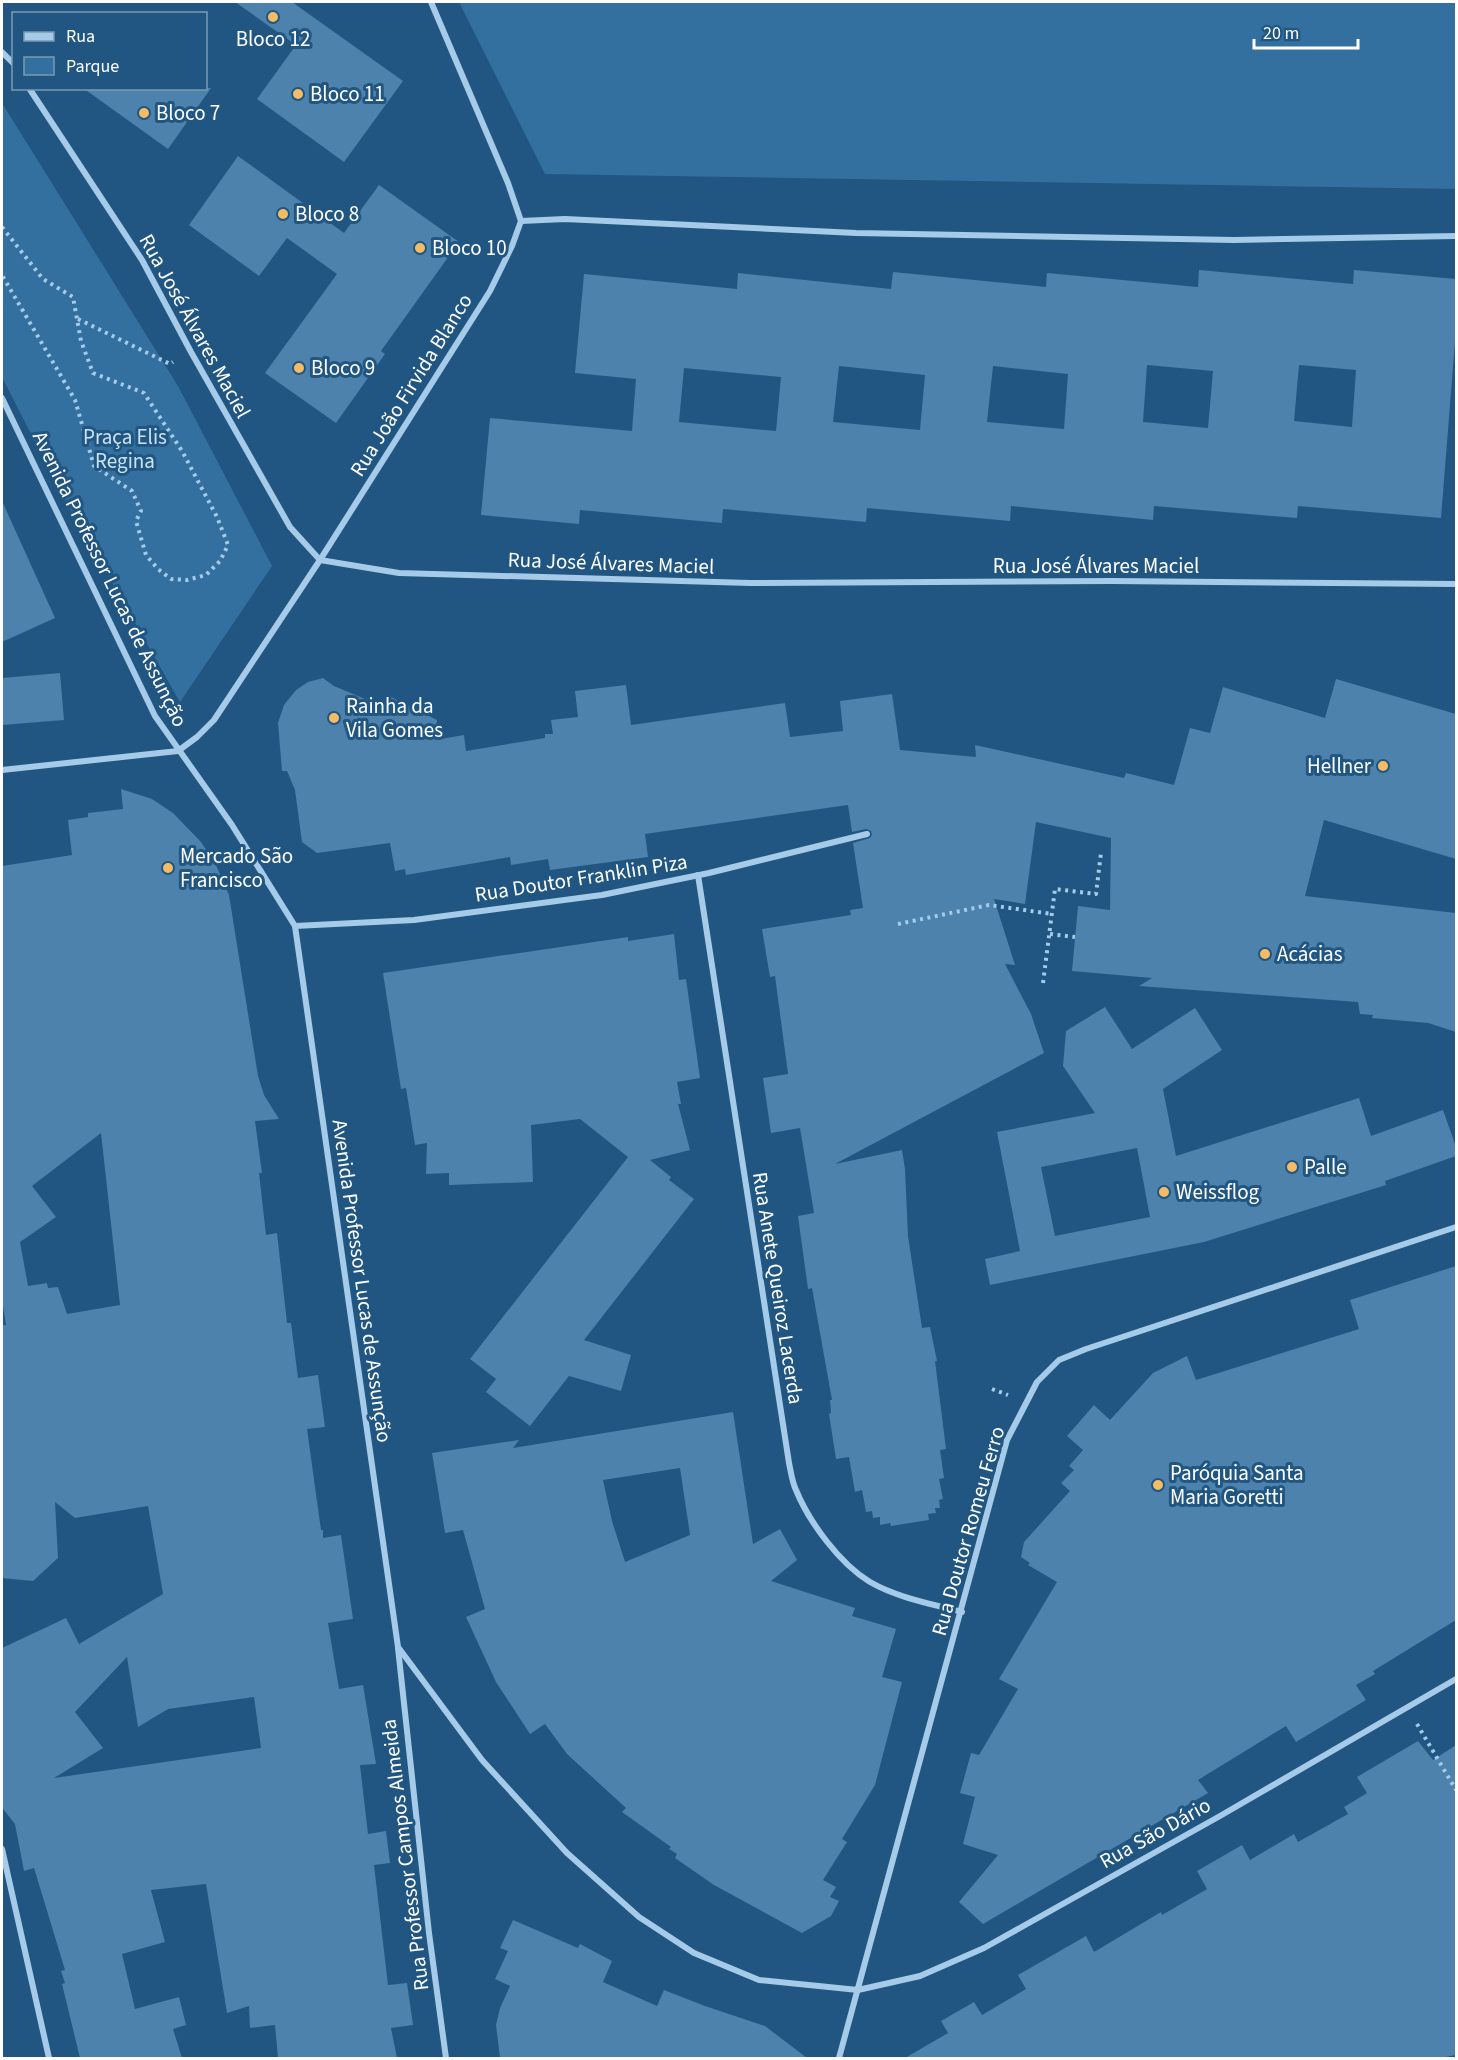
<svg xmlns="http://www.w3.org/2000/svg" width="1458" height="2060" viewBox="0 0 1458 2060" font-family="'Source Sans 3',sans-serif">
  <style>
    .green { fill: #33709f }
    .building { fill: #4c82ac; fill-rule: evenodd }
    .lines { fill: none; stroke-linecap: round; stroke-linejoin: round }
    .path { stroke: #a5cbe8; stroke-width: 4; stroke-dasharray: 3 4.5; stroke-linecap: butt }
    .street { stroke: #a5cbe8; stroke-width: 6 }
    .poi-dot { fill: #f6bb65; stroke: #205681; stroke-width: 2 }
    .labels { text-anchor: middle; stroke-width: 6; stroke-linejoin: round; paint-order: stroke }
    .poi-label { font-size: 21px; fill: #fff; stroke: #205681; text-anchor: start }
    .street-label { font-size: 21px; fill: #fff; stroke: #205681 }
    .park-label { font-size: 21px; fill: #c9e3f6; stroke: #205681 }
  </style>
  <rect width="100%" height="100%" fill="#205681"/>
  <g class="green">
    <path d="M 459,2 L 1456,2 L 1456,189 L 545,174 Z"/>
    <path d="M 2,103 L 178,386 L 272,566 L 180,702 L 59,489 L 2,377 Z"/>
  </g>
  <g class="building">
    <path d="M 235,2 L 292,2 L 403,81 L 344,162 L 257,99 L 296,45 Z"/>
    <path d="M 83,88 L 211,88 L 168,149 Z"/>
    <path d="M 238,156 L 344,233 L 379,185 L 459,242 L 381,351 L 385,354 L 336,423 L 265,373 L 337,274 L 287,238 L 259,276 L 189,225 Z"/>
    <path d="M 1199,270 L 1353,284 L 1354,270 L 1456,279 L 1456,329 L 1441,518 L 1298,506 L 1297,518 L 1154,506 L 1153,520 L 1011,506 L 1010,521 L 867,508 L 866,522 L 723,509 L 722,523 L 580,510 L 579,524 L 481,515 L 490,418 L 632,431 L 636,379 L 575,373 L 584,274 L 737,289 L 738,273 L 891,289 L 893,272 L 1046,287 L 1047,273 L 1198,287 ZM 1147,365 L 1213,371 L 1208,428 L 1143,422 ZM 1299,365 L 1356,370 L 1352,427 L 1294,421 ZM 839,366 L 925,375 L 920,430 L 833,422 ZM 993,366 L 1068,374 L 1064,429 L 987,422 ZM 684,368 L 781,377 L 776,431 L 679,422 Z"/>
    <path d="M 2,501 L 55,618 L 2,642 Z"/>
    <path d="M 60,673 L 64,720 L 2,725 L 2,678 Z"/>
    <path d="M 323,678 L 334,686 L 389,709 L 391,697 L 437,720 L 435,740 L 464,735 L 466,751 L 545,738 L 545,734 L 553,734 L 551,720 L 578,717 L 575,691 L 626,685 L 631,725 L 785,703 L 790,737 L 843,731 L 840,701 L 892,694 L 900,750 L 976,757 L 975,745 L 1124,778 L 1126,773 L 1174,785 L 1190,728 L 1210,733 L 1223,687 L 1325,718 L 1336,679 L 1456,714 L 1456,859 L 1324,820 L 1305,896 L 1456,913 L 1456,1032 L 1428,1023 L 1372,1018 L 1373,1015 L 1360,1014 L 1358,1002 L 1139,986 L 1152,978 L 1072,971 L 1078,906 L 1110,910 L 1111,838 L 1036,822 L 1025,904 L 994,899 L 1015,965 L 1005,964 L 1031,1014 L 1044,1053 L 835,1164 L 902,1150 L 905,1169 L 908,1236 L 922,1328 L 930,1327 L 937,1361 L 935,1361 L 946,1449 L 940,1450 L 944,1478 L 939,1479 L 943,1499 L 939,1500 L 940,1508 L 935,1508 L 936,1513 L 928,1514 L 929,1520 L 891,1526 L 890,1523 L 880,1525 L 880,1517 L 873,1518 L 872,1511 L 866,1512 L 862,1490 L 855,1492 L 849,1457 L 836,1459 L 829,1414 L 831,1413 L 830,1400 L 832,1400 L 812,1288 L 808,1289 L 798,1216 L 814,1213 L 800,1128 L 771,1133 L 763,1078 L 788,1074 L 775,976 L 770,977 L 762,929 L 851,915 L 850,910 L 863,908 L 853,843 L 870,838 L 872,835 L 871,831 L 866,829 L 852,832 L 848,805 L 645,834 L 648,857 L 550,870 L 548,859 L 511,865 L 510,857 L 406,875 L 405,869 L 395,871 L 390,843 L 317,853 L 302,842 L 295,790 L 287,771 L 282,771 L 278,723 L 284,705 L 296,690 L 308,682 Z"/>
    <path d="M 121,789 L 152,799 L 173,813 L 201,842 L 215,863 L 229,895 L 258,1076 L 264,1095 L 279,1119 L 255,1121 L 262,1173 L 259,1173 L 266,1235 L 277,1233 L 287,1323 L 291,1323 L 298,1378 L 318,1375 L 325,1427 L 307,1429 L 321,1530 L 323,1530 L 323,1538 L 341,1535 L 353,1619 L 328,1623 L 339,1689 L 363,1685 L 376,1764 L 360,1765 L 368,1834 L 386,1831 L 390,1863 L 374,1865 L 388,1985 L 407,1983 L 413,2025 L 391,2028 L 397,2058 L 278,2058 L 275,2025 L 250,2028 L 249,2006 L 227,2013 L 206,1884 L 151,1890 L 165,1942 L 122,1954 L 135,2009 L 179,1997 L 186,2025 L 173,2029 L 182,2058 L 80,2058 L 62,1984 L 65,1983 L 61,1971 L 65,1970 L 34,1868 L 24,1871 L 15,1824 L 3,1809 L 2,1810 L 2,1648 L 66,1618 L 79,1644 L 163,1594 L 148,1506 L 75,1518 L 55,1502 L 58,1558 L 33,1581 L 2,1578 L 2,1325 L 6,1325 L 2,1300 L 2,866 L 72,855 L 68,820 L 88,817 L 88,813 L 123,809 ZM 101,1133 L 120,1305 L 67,1314 L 58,1287 L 48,1288 L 47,1283 L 28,1286 L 20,1242 L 56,1217 L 32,1186 ZM 127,1657 L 138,1727 L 168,1709 L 254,1697 L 261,1748 L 54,1778 L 103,1748 L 75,1712 Z"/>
    <path d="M 674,934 L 679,980 L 686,979 L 700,1078 L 677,1082 L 681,1104 L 678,1104 L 690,1150 L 650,1160 L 671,1177 L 669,1180 L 694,1199 L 584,1340 L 631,1355 L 621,1391 L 569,1376 L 530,1426 L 486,1392 L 496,1379 L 470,1359 L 628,1157 L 580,1119 L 531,1125 L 533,1182 L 449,1185 L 449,1173 L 426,1174 L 427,1143 L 415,1145 L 406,1088 L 401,1089 L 383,973 L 628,937 L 628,941 Z"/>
    <path d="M 1105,1007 L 1132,1049 L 1195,1008 L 1222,1050 L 1163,1089 L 1176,1156 L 1359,1098 L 1371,1136 L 1443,1110 L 1456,1147 L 1456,1156 L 1385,1181 L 1386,1185 L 1204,1242 L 990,1285 L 985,1259 L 1020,1251 L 997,1132 L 1095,1113 L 1063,1066 L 1066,1031 ZM 1137,1148 L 1150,1217 L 1055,1236 L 1041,1167 Z"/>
    <path d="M 1456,1266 L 1456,1620 L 1373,1671 L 1375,1674 L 1356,1685 L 1366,1700 L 1296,1742 L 1286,1726 L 1198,1780 L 1208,1793 L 983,1924 L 959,1902 L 998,1855 L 963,1844 L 975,1797 L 960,1793 L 971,1753 L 979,1755 L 1018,1689 L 999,1679 L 1057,1582 L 1028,1565 L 1030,1563 L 1021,1557 L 1024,1542 L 1070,1491 L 1061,1483 L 1074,1470 L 1069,1466 L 1083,1450 L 1067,1436 L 1094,1405 L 1110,1420 L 1153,1373 L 1187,1356 L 1196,1380 L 1359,1329 L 1350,1300 Z"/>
    <path d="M 733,1412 L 753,1544 L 780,1529 L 797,1560 L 771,1581 L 855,1608 L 852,1616 L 896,1629 L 882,1677 L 902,1682 L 875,1785 L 842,1839 L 847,1842 L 823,1880 L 836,1887 L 830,1897 L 839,1901 L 831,1916 L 802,1933 L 714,1885 L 675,1858 L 677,1854 L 669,1849 L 671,1847 L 622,1812 L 626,1808 L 567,1754 L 545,1724 L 530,1734 L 496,1682 L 466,1617 L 485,1609 L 463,1530 L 445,1533 L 432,1453 L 519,1440 L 513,1448 ZM 680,1468 L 690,1535 L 625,1562 L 612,1521 L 603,1480 Z"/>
    <path d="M 1418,1741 L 1433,1760 L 1456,1745 L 1456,2055 L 1440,2058 L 905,2058 L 948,2033 L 941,2021 L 974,2002 L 982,2015 L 1026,1989 L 1018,1975 L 1086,1936 L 1094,1952 L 1161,1912 L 1162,1915 L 1207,1889 L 1197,1871 L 1242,1845 L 1250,1860 L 1294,1834 L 1298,1842 L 1348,1814 L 1344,1807 L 1367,1793 L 1357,1777 Z"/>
    <path d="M 513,1920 L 578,1948 L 580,1944 L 612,1961 L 603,1982 L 657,2006 L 664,1990 L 705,2006 L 765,2026 L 807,2058 L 500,2058 L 496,2025 L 500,2008 L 510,1986 L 495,1979 L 508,1951 L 500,1948 Z"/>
  </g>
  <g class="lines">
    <g class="path">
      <path d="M 2,227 L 43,279 L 73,297 L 81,341 L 93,373 L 144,393 L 182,451 L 217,517 L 228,545 L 220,561 L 206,575 L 187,580 L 171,579 L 158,569 L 146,555 L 136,521 L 141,511 L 132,491 L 94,466 L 75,400 L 2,275"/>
      <path d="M 78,319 L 170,364 L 173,362"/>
      <path d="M 898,924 L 989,905 L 1052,914"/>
      <path d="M 1050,934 L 1075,937"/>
      <path d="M 1043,983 L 1055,889 L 1096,894 L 1101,853"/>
      <path d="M 992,1389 L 1008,1395"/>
      <path d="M 1417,1724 L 1456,1790"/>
    </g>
    <g class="street">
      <path d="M 2,52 L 14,64"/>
      <path d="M 29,88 L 142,260 L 191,352 L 290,527 L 320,560 L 399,573 L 750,583 L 1111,581 L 1456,584"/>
      <path d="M 521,221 L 565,219 L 856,233 L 1234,240 L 1456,236"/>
      <path d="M 2,398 L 155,716 L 232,825 L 295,926 L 398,1647 L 482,1760 L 567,1853 L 639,1917 L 694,1953 L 759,1980 L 858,1990 L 920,1976 L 984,1948 L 1220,1816 L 1456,1679"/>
      <path d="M 2,770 L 178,751 L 197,737 L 214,720 L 320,560 L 490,291 L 512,246 L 521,221 L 508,183 L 431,2"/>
      <path d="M 698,875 L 789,1463 C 791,1472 792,1482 796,1490 C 809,1522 840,1564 870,1582 C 898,1598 932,1604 962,1612"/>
      <path d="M 295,926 L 414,920 L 602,895 L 709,873 L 867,834"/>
      <path d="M 398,1648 L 429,1933 L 446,2058"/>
      <path d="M 2,1849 L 49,2058"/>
      <path d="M 839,2058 L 1007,1440 L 1037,1382 L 1059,1360 L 1086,1349 L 1456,1227"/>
    </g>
  </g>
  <g class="poi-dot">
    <circle cx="273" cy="17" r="6"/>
    <circle cx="298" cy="94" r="6"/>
    <circle cx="144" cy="113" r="6"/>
    <circle cx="283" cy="214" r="6"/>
    <circle cx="420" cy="248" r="6"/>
    <circle cx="299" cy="368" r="6"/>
    <circle cx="334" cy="718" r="6"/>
    <circle cx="1383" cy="766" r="6"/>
    <circle cx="168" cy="868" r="6"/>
    <circle cx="1265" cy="954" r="6"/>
    <circle cx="1292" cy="1167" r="6"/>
    <circle cx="1164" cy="1192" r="6"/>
    <circle cx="1158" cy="1485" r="6"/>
  </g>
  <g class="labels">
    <g class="poi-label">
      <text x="273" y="46" text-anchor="middle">Bloco 12</text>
      <text x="310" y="101">Bloco 11</text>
      <text x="156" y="120">Bloco 7</text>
      <text x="295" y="221">Bloco 8</text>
      <text x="432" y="255">Bloco 10</text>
      <text x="311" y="375">Bloco 9</text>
      <text x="346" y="713">Rainha da<tspan x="346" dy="24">Vila Gomes</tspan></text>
      <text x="1371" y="773" text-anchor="end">Hellner</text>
      <text x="180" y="863">Mercado São<tspan x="180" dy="24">Francisco</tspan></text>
      <text x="1277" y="961">Acácias</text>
      <text x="1304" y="1174">Palle</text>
      <text x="1176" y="1199">Weissflog</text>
      <text x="1170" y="1480">Paróquia Santa<tspan x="1170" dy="24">Maria Goretti</tspan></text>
    </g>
    <g class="street-label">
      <text transform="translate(195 326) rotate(61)" y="7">Rua José Álvares Maciel</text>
      <text transform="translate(411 385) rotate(-58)" y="7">Rua João Firvida Blanco</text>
      <text transform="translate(611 563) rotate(2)" y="7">Rua José Álvares Maciel</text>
      <text x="1096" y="573">Rua José Álvares Maciel</text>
      <text transform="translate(110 579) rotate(64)" y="7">Avenida Professor Lucas de Assunção</text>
      <text transform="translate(581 878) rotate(-9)" y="7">Rua Doutor Franklin Piza</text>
      <text transform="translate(362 1281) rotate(82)" y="7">Avenida Professor Lucas de Assunção</text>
      <text transform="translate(778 1288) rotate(81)" y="7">Rua Anete Queiroz Lacerda</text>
      <text transform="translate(968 1531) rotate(-74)" y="7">Rua Doutor Romeu Ferro</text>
      <text transform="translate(1155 1833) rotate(-29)" y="7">Rua São Dário</text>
      <text transform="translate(405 1855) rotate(-97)" y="7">Rua Professor Campos Almeida</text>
    </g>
    <g class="park-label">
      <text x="125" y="444">Praça Elis<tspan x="125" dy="24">Regina</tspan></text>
    </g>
  </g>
  <rect width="1458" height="2060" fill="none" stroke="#ffffff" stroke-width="6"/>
  <rect x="12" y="12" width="195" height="78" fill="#205681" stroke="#799ab3" stroke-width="1.5"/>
  <rect x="24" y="32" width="30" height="9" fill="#a5cbe8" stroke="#799ab3" stroke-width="1.5"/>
  <text x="66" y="42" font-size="18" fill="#ffffff">Rua</text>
  <rect x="24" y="57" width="30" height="18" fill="#33709f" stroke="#799ab3" stroke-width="1.5"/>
  <text x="66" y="72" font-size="18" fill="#ffffff">Parque</text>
  <path d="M1254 39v9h104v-9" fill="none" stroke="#ffffff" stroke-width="3"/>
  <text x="1263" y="39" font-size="18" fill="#ffffff" stroke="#205681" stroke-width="4.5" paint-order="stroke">20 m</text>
</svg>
